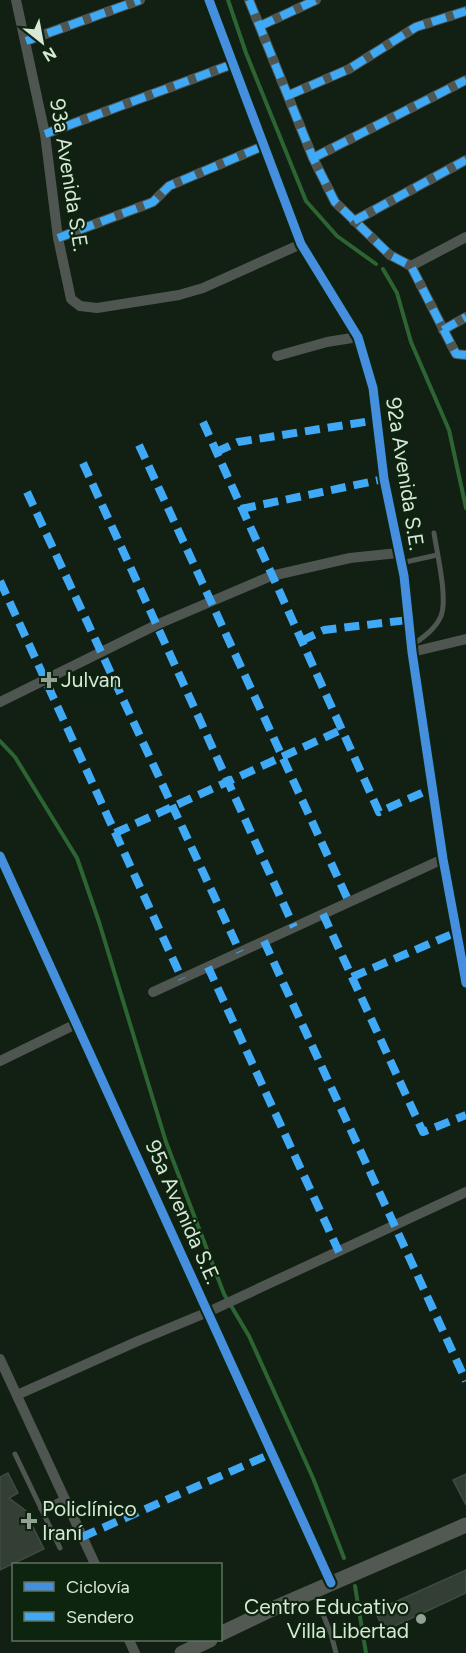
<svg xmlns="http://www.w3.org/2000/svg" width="466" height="1653" viewBox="0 0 466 1653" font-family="Figtree,sans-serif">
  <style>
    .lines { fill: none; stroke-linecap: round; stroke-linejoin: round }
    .stream { stroke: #2c6531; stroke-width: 4 }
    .building { fill: #333f34; stroke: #404b40; stroke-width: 1.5 }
    .lane { stroke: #4f5550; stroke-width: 5 }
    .street { stroke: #4f5550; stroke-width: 10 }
    .secondary { stroke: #525852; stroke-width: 15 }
    .quiet { stroke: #3fa9f5; stroke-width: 8; stroke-dasharray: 15 8; stroke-linecap: butt }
    .cycleway-casing { stroke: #0d240f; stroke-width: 13 }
    .cycleway { stroke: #468fdf; stroke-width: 9 }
    .poi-dot { fill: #93a194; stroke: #0d240f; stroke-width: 2 }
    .labels { text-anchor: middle; stroke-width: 4.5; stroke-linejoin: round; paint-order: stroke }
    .street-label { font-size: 21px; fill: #d9e7d9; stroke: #0d240f }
    .poi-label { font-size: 21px; fill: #d9e7d9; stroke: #0d240f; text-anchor: start }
  </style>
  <rect width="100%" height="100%" fill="#121f13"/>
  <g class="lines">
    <g class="stream">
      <path d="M 228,0 L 246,53 L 306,201 L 337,236 L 376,264"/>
      <path d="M 383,269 L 397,293 L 411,342 L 449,430 L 466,508"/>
      <path d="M 0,741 L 15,757 L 77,858 L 99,922 L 166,1142 L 224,1294 L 249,1336 L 313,1478 L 344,1558"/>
      <path d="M 355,1586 L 366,1653"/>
    </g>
  </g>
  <g class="building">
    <path d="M 8,1473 L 18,1493 L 9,1498 L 26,1511 L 27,1530 L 33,1527 L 44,1549 L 0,1570 L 0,1477 Z"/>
    <path d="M 466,1474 L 466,1505 L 453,1480 Z"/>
    <path d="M 466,1570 L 466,1593 L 384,1631 L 375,1611 Z"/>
  </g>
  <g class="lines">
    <g class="lane">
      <path d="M 401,563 L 437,555"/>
      <path d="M 411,646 C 422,638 435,630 441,616 C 448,599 437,553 434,533"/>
      <path d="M 15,1454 L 60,1548"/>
      <path d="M 41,1509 L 64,1498"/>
      <path d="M 314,1592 L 331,1634 L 336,1653"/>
    </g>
    <g class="street">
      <path d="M 16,0 L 45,134 L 58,238 L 71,299 L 80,306 L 97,308 L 179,295 L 203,288 L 301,244"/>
      <path d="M 209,0 L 301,244 L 358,337 L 373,388 L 384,479 L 404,576 L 412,652 L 443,859 L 466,983"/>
      <path d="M 249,0 L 313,158 L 335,202 L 390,255 L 411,266 L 456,354 L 466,355"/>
      <path d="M 260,26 L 316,0"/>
      <path d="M 26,41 L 140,0"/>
      <path d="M 289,95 L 349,69 L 416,27 L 466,11"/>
      <path d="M 45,134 L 233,64"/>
      <path d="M 313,158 L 466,80"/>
      <path d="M 354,221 L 466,160"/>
      <path d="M 58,238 L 153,202 L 169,186 L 263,146"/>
      <path d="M 411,266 L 466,237"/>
      <path d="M 443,330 L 466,317"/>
      <path d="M 277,356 L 327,342 L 358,337"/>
      <path d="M 412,652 L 466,639"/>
      <path d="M 0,702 L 156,625 L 271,576 L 350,558 L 398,553"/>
      <path d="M 0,856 L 331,1583"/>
      <path d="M 153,992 L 443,859"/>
      <path d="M 0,1061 L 78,1023"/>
      <path d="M 0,1359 L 95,1564"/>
      <path d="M 17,1395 L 138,1341 L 208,1312 L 466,1192"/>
      <path d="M 129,1640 L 135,1653"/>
    </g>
    <g class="secondary">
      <path d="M 220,1634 L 270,1610 L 466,1525"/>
      <path d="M 182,1653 L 210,1640"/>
    </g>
    <g class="quiet">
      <path d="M 249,0 L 313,158 L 335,202 L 390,255 L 411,266 L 456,354 L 466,355"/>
      <path d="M 260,26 L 316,0"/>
      <path d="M 26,41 L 140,0"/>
      <path d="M 289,95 L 349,69 L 416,27 L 466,11"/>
      <path d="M 45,134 L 233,64"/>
      <path d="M 313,158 L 466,80"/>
      <path d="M 354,221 L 466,160"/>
      <path d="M 58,238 L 153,202 L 169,186 L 263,146"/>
      <path d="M 443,330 L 466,317"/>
      <path d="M 203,422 L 379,812 L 433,788"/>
      <path d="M 139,445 L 349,902"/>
      <path d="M 216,452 L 238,442 L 377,420"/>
      <path d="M 83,463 L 294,927"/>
      <path d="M 27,492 L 240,952"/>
      <path d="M 241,509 L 384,479"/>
      <path d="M 0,581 L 182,979"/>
      <path d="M 301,641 L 324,630 L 408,620"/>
      <path d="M 115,833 L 341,730"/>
      <path d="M 323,914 L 423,1132 L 466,1115"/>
      <path d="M 264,941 L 466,1381"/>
      <path d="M 208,967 L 339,1252"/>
      <path d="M 352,977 L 457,932"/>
      <path d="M 82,1537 L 273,1453"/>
    </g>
    <defs>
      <g id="cycleway">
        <path d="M 209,0 L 301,244 L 358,337 L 373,388 L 384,479 L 404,576 L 412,652 L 443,859 L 466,983"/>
        <path d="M 0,856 L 331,1583"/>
      </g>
    </defs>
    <use href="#cycleway" class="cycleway-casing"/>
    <use href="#cycleway" class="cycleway"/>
  </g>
  <g class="poi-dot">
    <path d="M46 671h6v6h6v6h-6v6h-6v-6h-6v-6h6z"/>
    <path d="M26 1512h6v6h6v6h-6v6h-6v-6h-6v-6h6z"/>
    <circle cx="421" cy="1619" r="6"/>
  </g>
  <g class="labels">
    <g class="street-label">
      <text transform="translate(69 175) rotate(81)" y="7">93a Avenida S.E.</text>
      <text transform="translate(405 474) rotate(81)" y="7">92a Avenida S.E.</text>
      <text transform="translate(183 1212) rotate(66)" y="7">95a Avenida S.E.</text>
    </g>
    <g class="poi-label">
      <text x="61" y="687">Julvan</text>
      <text x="42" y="1516">Policlínico<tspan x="42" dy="24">Iraní</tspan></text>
      <text x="409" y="1614" text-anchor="end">Centro Educativo<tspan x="409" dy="24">Villa Libertad</tspan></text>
    </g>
  </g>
  <rect x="12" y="1563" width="210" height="78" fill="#0d240f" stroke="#5f7260" stroke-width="1.5"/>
  <rect x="24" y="1582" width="30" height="9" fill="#468fdf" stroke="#5f7260" stroke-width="1.5"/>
  <text x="66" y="1593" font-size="18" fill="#d9e7d9">Ciclovía</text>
  <rect x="24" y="1612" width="30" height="9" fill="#3fa9f5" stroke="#5f7260" stroke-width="1.5"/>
  <text x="66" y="1623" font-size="18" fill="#d9e7d9">Sendero</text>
  <g transform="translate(42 42) rotate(149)" stroke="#0d240f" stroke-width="4.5" paint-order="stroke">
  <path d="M0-4.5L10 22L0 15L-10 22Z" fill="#d9e7d9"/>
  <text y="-9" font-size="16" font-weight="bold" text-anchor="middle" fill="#d9e7d9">N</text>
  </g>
</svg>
